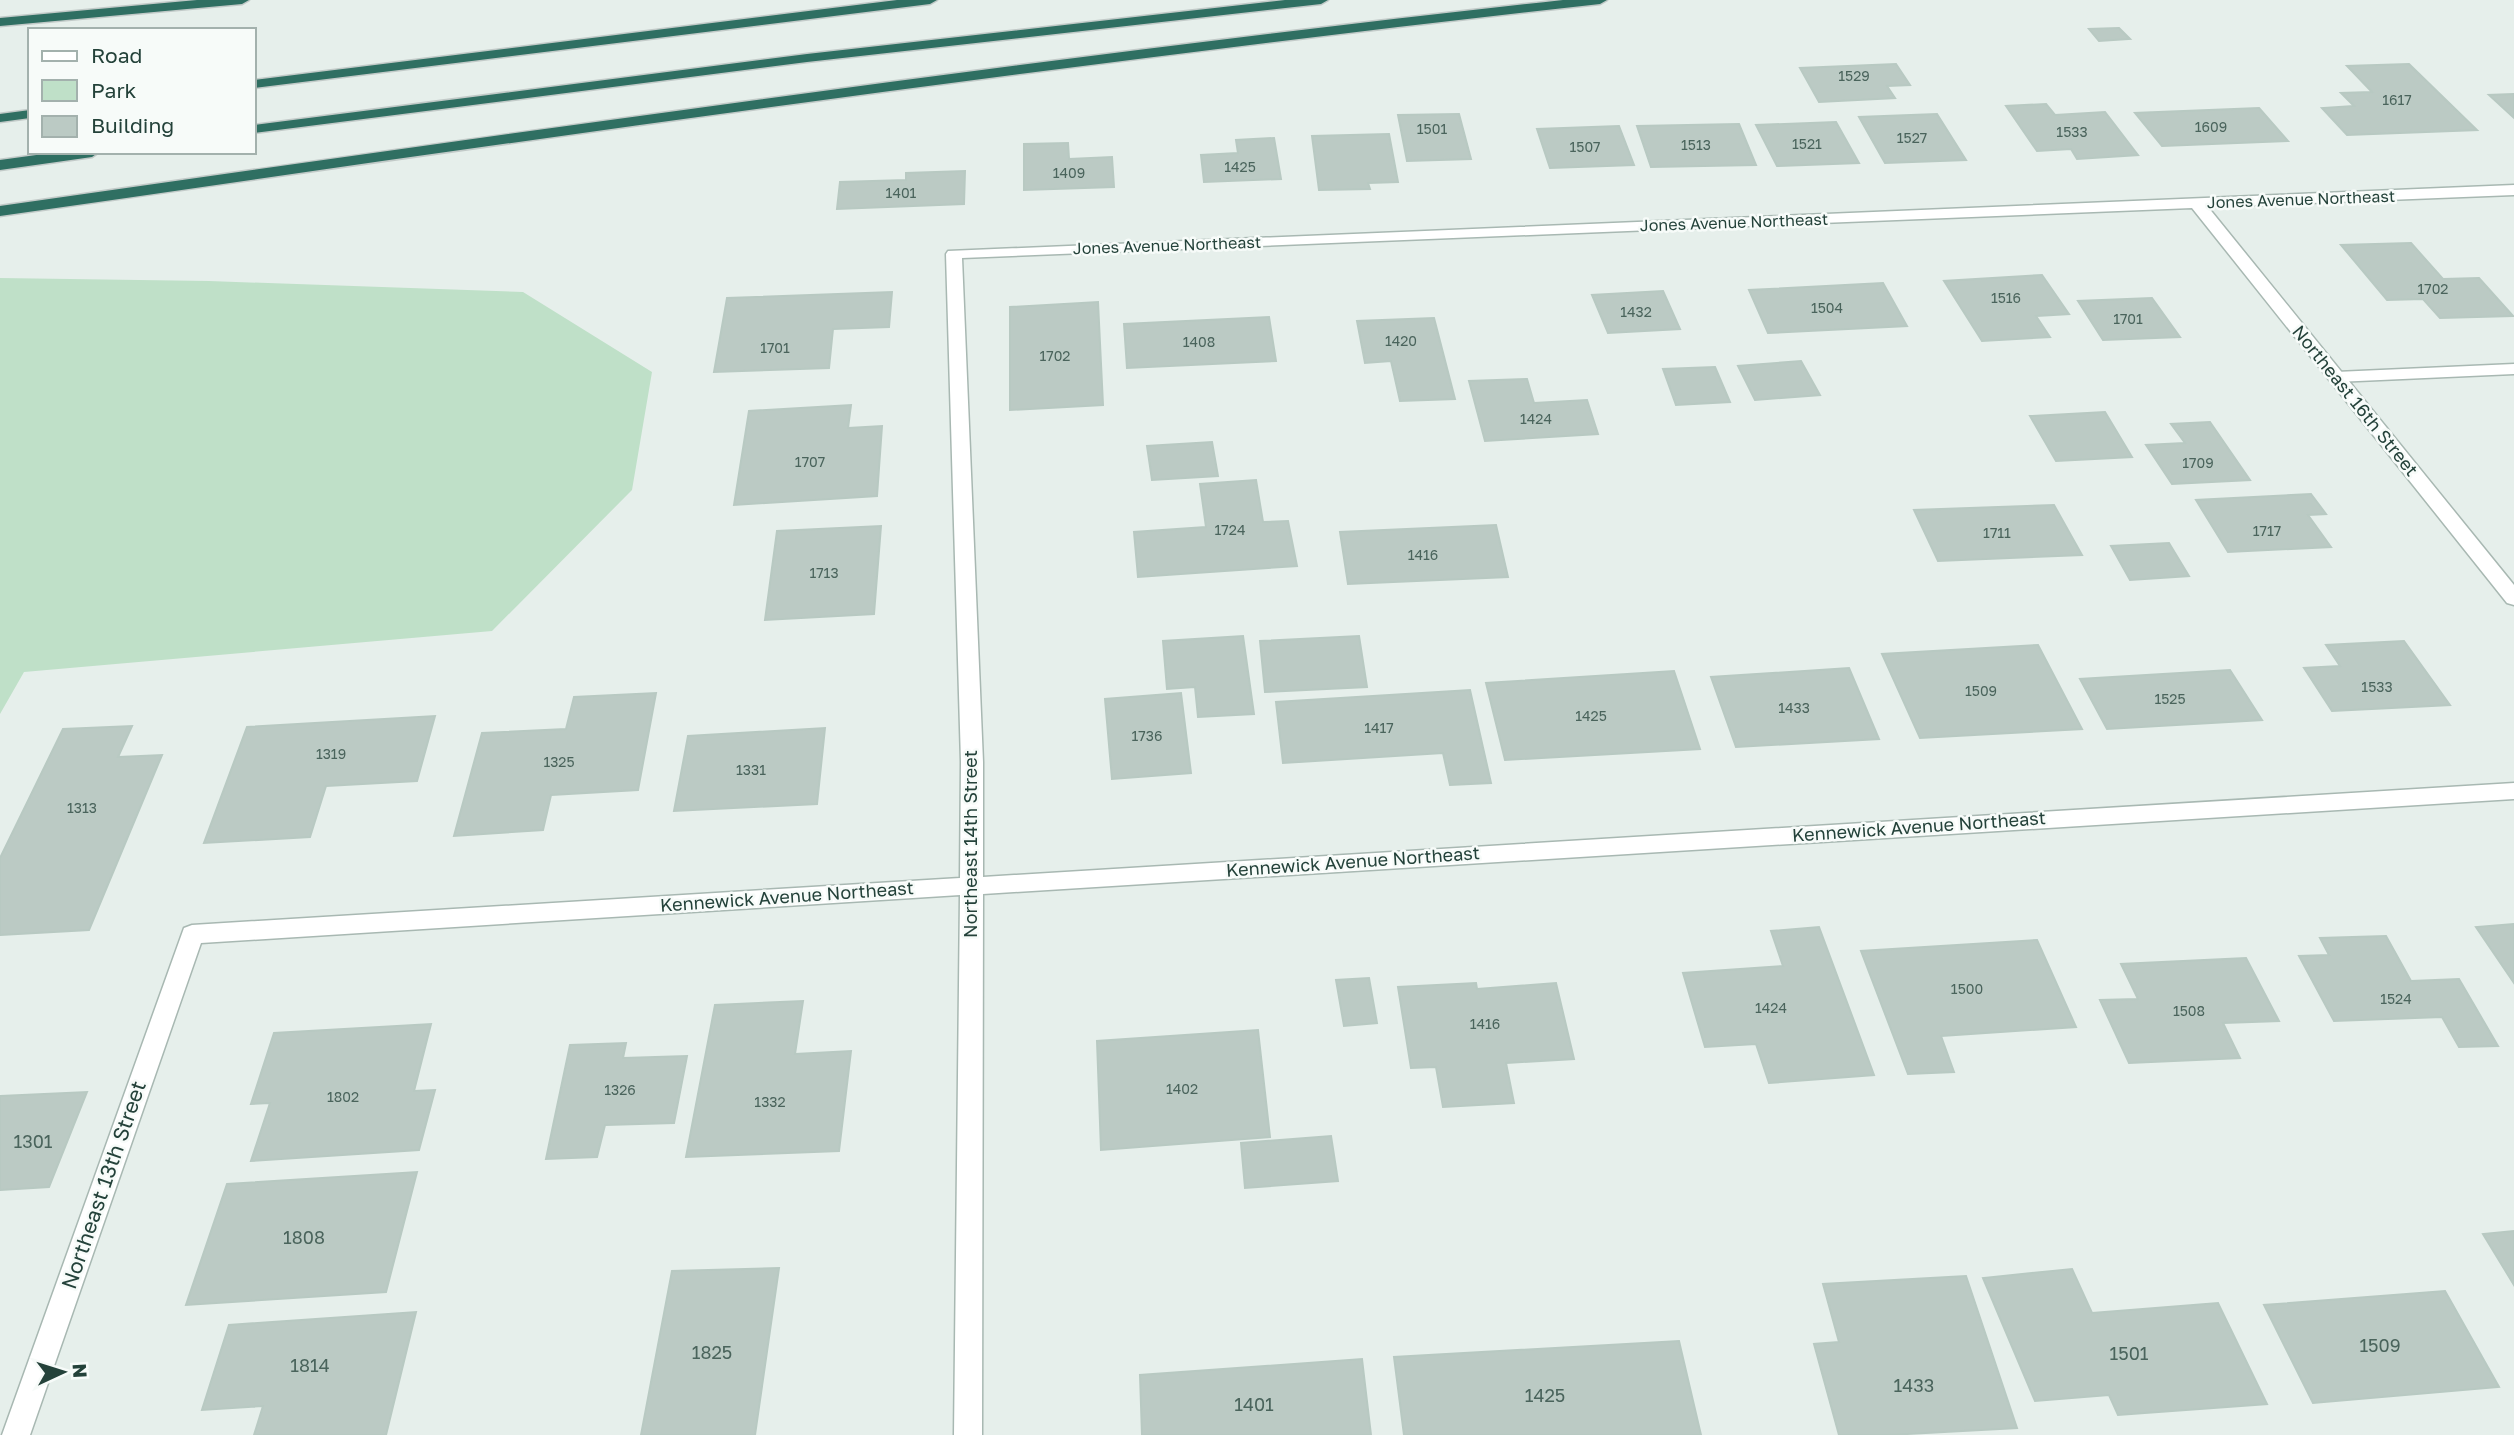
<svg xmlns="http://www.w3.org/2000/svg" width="2514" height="1435" viewBox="0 0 2514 1435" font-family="'Golos Text',sans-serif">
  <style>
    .green { fill: #bfe0c8 }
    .building { fill: #bbcac4; stroke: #b8c9c2; stroke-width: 2 }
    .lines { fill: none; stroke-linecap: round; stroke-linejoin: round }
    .lane-casing { stroke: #a8b8b2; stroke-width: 3 }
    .street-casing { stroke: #a8b8b2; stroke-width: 3 }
    .highway-casing { stroke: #c2cac8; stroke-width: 3 }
    .lane { fill: #fff; fill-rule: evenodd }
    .street { fill: #fff; fill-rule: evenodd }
    .highway { fill: #2f6f62; fill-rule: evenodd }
    .labels { text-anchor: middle; stroke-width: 5; stroke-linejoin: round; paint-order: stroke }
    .number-label { font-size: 14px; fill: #4a645c }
    .far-street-label { font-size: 16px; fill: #24423a; stroke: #f7fbf9 }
    .street-label { font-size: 18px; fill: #24423a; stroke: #f7fbf9 }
    .near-number-label { font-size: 18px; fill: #4a645c }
    .near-street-label { font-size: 21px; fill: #24423a; stroke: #f7fbf9 }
  </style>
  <rect width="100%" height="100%" fill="#e6efeb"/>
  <path class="green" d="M 0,278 L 209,281 L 523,292 L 652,372 L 632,490 L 492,631 L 24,672 L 0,714 Z"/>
  <g class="building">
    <path d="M 2119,28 L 2130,39 L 2099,41 L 2089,29 Z"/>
    <path d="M 1896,64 L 1910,85 L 1887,86 L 1895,98 L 1819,102 L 1800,68 Z"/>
    <path d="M 2409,64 L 2477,130 L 2347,135 L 2322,108 L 2354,106 L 2341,93 L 2372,92 L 2347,66 Z"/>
    <path d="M 2514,94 L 2514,118 L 2489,95 Z"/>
    <path d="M 2046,104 L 2055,115 L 2105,112 L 2138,155 L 2077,159 L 2071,149 L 2037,151 L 2006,106 Z"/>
    <path d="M 2259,108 L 2288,141 L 2162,146 L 2135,113 Z"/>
    <path d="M 1459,114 L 1471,159 L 1407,161 L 1398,115 Z"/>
    <path d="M 1937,114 L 1966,160 L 1885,163 L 1859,117 Z"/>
    <path d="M 1836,122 L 1859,163 L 1777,166 L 1756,125 Z"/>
    <path d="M 1739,124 L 1756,165 L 1651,167 L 1637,126 Z"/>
    <path d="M 1619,126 L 1634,165 L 1550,168 L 1537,129 Z"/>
    <path d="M 1389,134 L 1398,182 L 1368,183 L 1370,189 L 1319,190 L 1312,136 Z"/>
    <path d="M 1274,138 L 1281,179 L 1204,182 L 1201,155 L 1238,153 L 1236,140 Z"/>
    <path d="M 1068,143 L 1069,159 L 1112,157 L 1114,187 L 1024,190 L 1024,144 Z"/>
    <path d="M 965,171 L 964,204 L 837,209 L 840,182 L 906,180 L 906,173 Z"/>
    <path d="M 2411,243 L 2443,279 L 2479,278 L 2513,316 L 2440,318 L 2423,299 L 2387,300 L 2341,245 Z"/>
    <path d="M 2042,275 L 2069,314 L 2036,316 L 2050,337 L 1982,341 L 1944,281 Z"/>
    <path d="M 1883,283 L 1907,326 L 1768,333 L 1749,290 Z"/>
    <path d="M 1663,291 L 1680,329 L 1608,333 L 1592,295 Z"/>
    <path d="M 892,292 L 889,327 L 833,329 L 829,368 L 714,372 L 727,298 Z"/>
    <path d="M 2152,298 L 2180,337 L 2103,340 L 2078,301 Z"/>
    <path d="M 1098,302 L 1103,405 L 1010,410 L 1010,307 Z"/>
    <path d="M 1269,317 L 1276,361 L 1127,368 L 1124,324 Z"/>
    <path d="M 1434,318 L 1455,399 L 1400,401 L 1391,361 L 1365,363 L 1357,321 Z"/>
    <path d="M 1801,361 L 1820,395 L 1755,400 L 1738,366 Z"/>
    <path d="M 1715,367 L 1730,402 L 1676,405 L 1663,369 Z"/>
    <path d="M 1527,379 L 1534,403 L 1587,400 L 1598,434 L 1485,441 L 1469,381 Z"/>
    <path d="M 851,405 L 848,428 L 882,426 L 877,496 L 734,505 L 749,411 Z"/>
    <path d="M 2105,412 L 2132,457 L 2056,461 L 2030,416 Z"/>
    <path d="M 2210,422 L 2250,480 L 2172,484 L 2146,445 L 2185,443 L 2171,424 Z"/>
    <path d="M 1212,442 L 1218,476 L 1152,480 L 1147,446 Z"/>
    <path d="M 1256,480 L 1263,522 L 1288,521 L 1297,566 L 1138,577 L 1134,532 L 1206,527 L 1200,484 Z"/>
    <path d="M 2311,494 L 2326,514 L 2308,515 L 2331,547 L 2228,552 L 2196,500 Z"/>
    <path d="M 2054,505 L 2082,555 L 1938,561 L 1914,510 Z"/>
    <path d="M 1496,525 L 1508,577 L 1348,584 L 1340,532 Z"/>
    <path d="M 881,526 L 874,614 L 765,620 L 777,531 Z"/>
    <path d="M 2169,543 L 2189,576 L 2130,580 L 2111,546 Z"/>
    <path d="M 1243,636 L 1254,714 L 1198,717 L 1195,687 L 1167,689 L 1163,641 Z"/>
    <path d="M 1359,636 L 1367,687 L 1265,692 L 1260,641 Z"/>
    <path d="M 2404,641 L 2450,705 L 2332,711 L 2304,668 L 2340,666 L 2326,645 Z"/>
    <path d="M 2038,645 L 2082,729 L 1920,738 L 1882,654 Z"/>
    <path d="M 1849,668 L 1879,739 L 1736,747 L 1711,677 Z"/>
    <path d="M 2230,670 L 2262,720 L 2107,729 L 2080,679 Z"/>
    <path d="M 1674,671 L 1700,749 L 1505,760 L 1486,683 Z"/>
    <path d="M 1470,690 L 1491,783 L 1450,785 L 1443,753 L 1283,763 L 1276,702 Z"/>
    <path d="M 656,693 L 638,790 L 551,795 L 543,830 L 454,836 L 482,733 L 566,729 L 574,697 Z"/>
    <path d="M 1181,693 L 1191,773 L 1112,779 L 1105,699 Z"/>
    <path d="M 435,716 L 417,781 L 326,786 L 310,837 L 204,843 L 247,727 Z"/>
    <path d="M 132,726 L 118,757 L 162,755 L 89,930 L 0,935 L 0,858 L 63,729 Z"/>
    <path d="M 825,728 L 817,804 L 674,811 L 688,736 Z"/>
    <path d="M 2514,924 L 2514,983 L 2476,927 Z"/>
    <path d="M 1819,927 L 1874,1075 L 1769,1083 L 1756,1044 L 1705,1047 L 1683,973 L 1783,966 L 1771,931 Z"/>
    <path d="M 2386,936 L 2411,981 L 2459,979 L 2498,1046 L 2459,1047 L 2442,1017 L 2334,1021 L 2299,956 L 2329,955 L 2320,938 Z"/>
    <path d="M 2037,940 L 2076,1027 L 1941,1036 L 1954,1072 L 1908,1074 L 1861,951 Z"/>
    <path d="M 2246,958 L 2279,1021 L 2223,1023 L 2240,1058 L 2129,1063 L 2100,1000 L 2138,999 L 2121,964 Z"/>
    <path d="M 1369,978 L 1377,1023 L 1344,1026 L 1336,980 Z"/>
    <path d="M 1476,983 L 1477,989 L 1556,983 L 1574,1059 L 1506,1063 L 1514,1103 L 1443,1107 L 1436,1067 L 1411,1068 L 1398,987 Z"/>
    <path d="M 803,1001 L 795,1054 L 851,1051 L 839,1151 L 686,1157 L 715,1005 Z"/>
    <path d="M 431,1024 L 414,1091 L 435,1090 L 419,1150 L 251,1161 L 270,1103 L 251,1104 L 274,1033 Z"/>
    <path d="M 1258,1030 L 1270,1137 L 1101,1150 L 1097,1041 Z"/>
    <path d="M 626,1043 L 623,1058 L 687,1056 L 674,1123 L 605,1125 L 597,1157 L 546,1159 L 570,1045 Z"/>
    <path d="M 87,1092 L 49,1187 L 0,1190 L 0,1096 Z"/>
    <path d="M 1331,1136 L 1338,1181 L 1245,1188 L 1241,1143 Z"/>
    <path d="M 417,1172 L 386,1292 L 186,1305 L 227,1184 Z"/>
    <path d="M 2514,1231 L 2514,1285 L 2483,1234 Z"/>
    <path d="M 779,1268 L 755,1435 L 641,1435 L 672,1271 Z"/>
    <path d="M 2072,1269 L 2092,1313 L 2218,1303 L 2267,1404 L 2118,1415 L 2109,1395 L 2035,1401 L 1983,1278 Z"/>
    <path d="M 1966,1276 L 2017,1428 L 1889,1435 L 1839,1435 L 1814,1344 L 1839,1342 L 1823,1284 Z"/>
    <path d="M 2445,1291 L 2499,1387 L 2313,1403 L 2264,1305 Z"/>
    <path d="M 416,1312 L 386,1435 L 254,1435 L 263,1406 L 202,1410 L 229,1325 Z"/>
    <path d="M 1679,1341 L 1701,1435 L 1404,1435 L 1394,1357 Z"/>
    <path d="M 1362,1359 L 1371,1435 L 1142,1435 L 1140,1375 Z"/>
  </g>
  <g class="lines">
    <defs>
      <path id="lane" d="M 2514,364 L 2514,374 L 2336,382 L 2327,377 L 2336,372 Z"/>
      <path id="street" d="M 2514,185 L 2514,195 L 2208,207 L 2514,585 L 2514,605 L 2507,603 L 2192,208 L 962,258 L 983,762 L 983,877 L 2514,783 L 2514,799 L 983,894 L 982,1435 L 954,1435 L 960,895 L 201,943 L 30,1435 L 2,1435 L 184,928 L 192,925 L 960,878 L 961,762 L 946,254 L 948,251 Z"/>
      <g id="highway">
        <path d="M 197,0 L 249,0 L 242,4 L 0,26 L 0,18 Z"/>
        <path d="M 897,0 L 937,0 L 930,4 L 254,88 L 254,80 Z"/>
        <path d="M 1285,0 L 1328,0 L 1321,4 L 807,62 L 254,133 L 254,125 L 807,54 Z"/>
        <path d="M 1563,0 L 1607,0 L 1600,4 C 1065,63 533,139 0,216 L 0,206 C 520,132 1041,57 1563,0 Z"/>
        <path d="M 30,110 L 30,118 L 0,122 L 0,114 Z"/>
        <path d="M 58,152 L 99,152 L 92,157 L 0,170 L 0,160 Z"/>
      </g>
    </defs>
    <use href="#lane" class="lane-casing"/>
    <use href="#street" class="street-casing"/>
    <use href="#highway" class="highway-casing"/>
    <use href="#lane" class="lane"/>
    <use href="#street" class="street"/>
    <use href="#highway" class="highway"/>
  </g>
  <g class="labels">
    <g class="number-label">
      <text x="1854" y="81">1529</text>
      <text x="2397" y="105">1617</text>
      <text x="2211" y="132">1609</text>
      <text x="1432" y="134">1501</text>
      <text x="2072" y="137">1533</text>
      <text x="1912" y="143">1527</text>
      <text x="1807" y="149">1521</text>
      <text x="1696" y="150">1513</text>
      <text x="1585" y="152">1507</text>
      <text x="1240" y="172">1425</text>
      <text x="1069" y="178">1409</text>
      <text x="901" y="198">1401</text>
      <text x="2433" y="294">1702</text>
      <text x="2006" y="303">1516</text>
      <text x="1827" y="313">1504</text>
      <text x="1636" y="317">1432</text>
      <text x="2128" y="324">1701</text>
      <text x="1401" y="346">1420</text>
      <text x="1199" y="347">1408</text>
      <text x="775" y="353">1701</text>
      <text x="1055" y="361">1702</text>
      <text x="1536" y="424">1424</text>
      <text x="810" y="467">1707</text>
      <text x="2198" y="468">1709</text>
      <text x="1230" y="535">1724</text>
      <text x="2267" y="536">1717</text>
      <text x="1997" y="538">1711</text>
      <text x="1423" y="560">1416</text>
      <text x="824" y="578">1713</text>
      <text x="2377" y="692">1533</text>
      <text x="1981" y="696">1509</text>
      <text x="2170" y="704">1525</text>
      <text x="1794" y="713">1433</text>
      <text x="1591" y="721">1425</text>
      <text x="1379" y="733">1417</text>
      <text x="1147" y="741">1736</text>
      <text x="331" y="759">1319</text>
      <text x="559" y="767">1325</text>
      <text x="751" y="775">1331</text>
      <text x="82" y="813">1313</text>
      <text x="1967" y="994">1500</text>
      <text x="2396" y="1004">1524</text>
      <text x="1771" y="1013">1424</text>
      <text x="2189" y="1016">1508</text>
      <text x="1485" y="1029">1416</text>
      <text x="1182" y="1094">1402</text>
      <text x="620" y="1095">1326</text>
      <text x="343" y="1102">1802</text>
      <text x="770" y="1107">1332</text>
    </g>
    <g class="far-street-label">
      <text transform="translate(2301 199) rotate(-2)" y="6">Jones Avenue Northeast</text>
      <text transform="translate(1734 222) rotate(-2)" y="6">Jones Avenue Northeast</text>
      <text transform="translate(1167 245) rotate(-2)" y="6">Jones Avenue Northeast</text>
    </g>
    <g class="street-label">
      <text transform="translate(2355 401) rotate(51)" y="6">Northeast 16th Street</text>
      <text transform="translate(1919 827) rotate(-4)" y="6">Kennewick Avenue Northeast</text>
      <text transform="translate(971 844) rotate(-90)" y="6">Northeast 14th Street</text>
      <text transform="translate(1353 862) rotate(-4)" y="6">Kennewick Avenue Northeast</text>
      <text transform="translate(787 897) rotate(-4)" y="6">Kennewick Avenue Northeast</text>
    </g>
    <g class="near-number-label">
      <text x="33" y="1148">1301</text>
      <text x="304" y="1244">1808</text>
      <text x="2380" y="1352">1509</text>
      <text x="712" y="1359">1825</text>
      <text x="2129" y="1360">1501</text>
      <text x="310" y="1372">1814</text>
      <text x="1914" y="1392">1433</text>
      <text x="1545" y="1402">1425</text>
      <text x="1254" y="1411">1401</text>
    </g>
    <g class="near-street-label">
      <text transform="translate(104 1185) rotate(-71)" y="7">Northeast 13th Street</text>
    </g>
  </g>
  <rect x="28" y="28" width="228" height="126" fill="#f7fbf9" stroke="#a3b1ad" stroke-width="2"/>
  <rect x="42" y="51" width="35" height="10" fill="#ffffff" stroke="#a3b1ad" stroke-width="2"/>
  <text x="91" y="63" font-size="21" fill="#24423a">Road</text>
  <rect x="42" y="80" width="35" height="21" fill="#bfe0c8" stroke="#a3b1ad" stroke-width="2"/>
  <text x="91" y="98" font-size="21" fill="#24423a">Park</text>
  <rect x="42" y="116" width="35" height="21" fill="#bbcac4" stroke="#a3b1ad" stroke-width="2"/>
  <text x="91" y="133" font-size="21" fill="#24423a">Building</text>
  <g transform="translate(63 1372) rotate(86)" stroke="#f7fbf9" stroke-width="5" paint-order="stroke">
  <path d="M0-5L12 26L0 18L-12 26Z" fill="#24423a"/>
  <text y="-10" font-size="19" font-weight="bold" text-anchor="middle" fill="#24423a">N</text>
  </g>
</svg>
